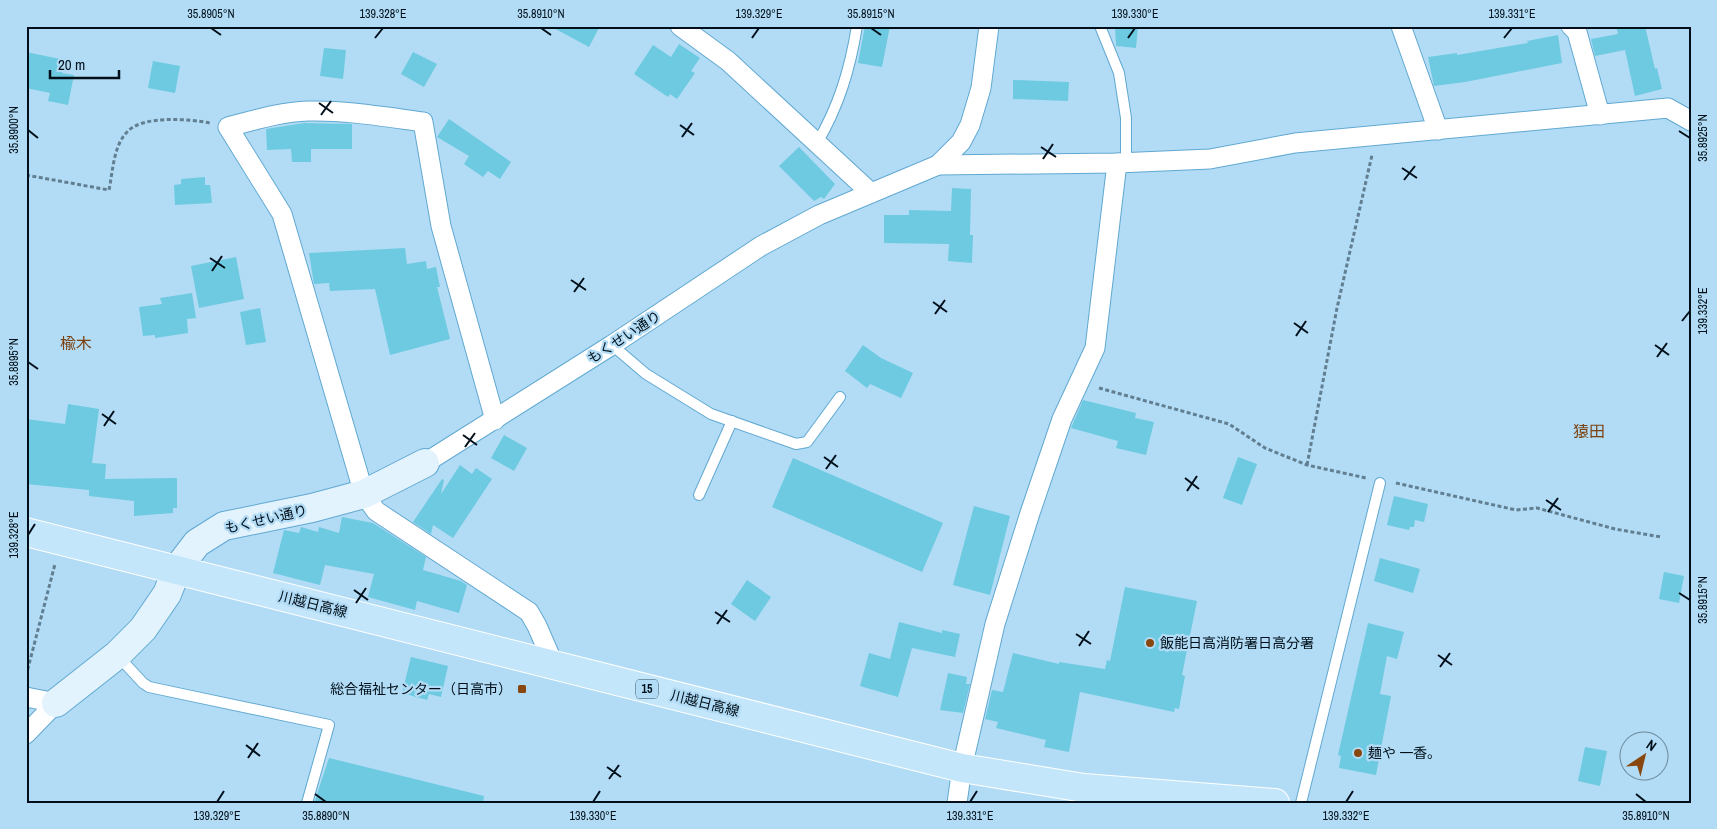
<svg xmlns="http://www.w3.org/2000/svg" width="1717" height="829" viewBox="0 0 1717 829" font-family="'Archivo Narrow','Noto Sans JP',sans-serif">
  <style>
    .building { fill: #6dcae0 }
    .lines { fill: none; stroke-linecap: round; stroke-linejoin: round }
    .lane-casing { stroke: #61a8d1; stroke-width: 12 }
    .street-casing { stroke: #61a8d1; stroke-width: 21 }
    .secondary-casing { stroke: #61a8d1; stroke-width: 30 }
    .primary-casing { stroke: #fff; stroke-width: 30 }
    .path { stroke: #617f91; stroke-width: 3; stroke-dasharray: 4 2.5; stroke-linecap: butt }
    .lane { stroke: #fff; stroke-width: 10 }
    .street { stroke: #fff; stroke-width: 19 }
    .secondary { stroke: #e2f3fd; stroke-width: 28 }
    .primary { stroke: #c4e6fb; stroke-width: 28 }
    .ticks { fill: none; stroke: #000f1a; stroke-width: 2 }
    .poi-dot { fill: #87470f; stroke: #b2dcf5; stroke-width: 2 }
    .labels { text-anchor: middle; stroke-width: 4.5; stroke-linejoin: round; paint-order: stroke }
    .shield { fill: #b2dcf5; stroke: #354c5c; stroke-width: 1 }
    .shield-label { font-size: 12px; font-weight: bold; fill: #000f1a }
    .street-label { font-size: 14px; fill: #000f1a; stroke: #b2dcf5 }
    .poi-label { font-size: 14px; fill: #000f1a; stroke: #b2dcf5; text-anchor: start }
    .quarter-label { font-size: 16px; fill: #7c4210; stroke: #b2dcf5 }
    .neatline { fill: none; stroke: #000f1a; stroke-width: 2 }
    .ticks-label { font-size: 12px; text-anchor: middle; fill: #000f1a }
  </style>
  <rect width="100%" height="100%" fill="#b2dcf5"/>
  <g class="building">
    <path d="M 550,26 L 600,26 L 589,47 Z"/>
    <path d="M 865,26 L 890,26 L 882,67 L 858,63 Z"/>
    <path d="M 1115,26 L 1138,26 L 1136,48 L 1116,46 Z"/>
    <path d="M 1616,26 L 1645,26 L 1655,69 L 1657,68 L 1662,89 L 1635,96 L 1625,50 L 1595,56 L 1591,39 L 1618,34 Z"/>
    <path d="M 1558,35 L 1562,63 L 1465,82 L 1434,86 L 1428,57 L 1457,53 L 1457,55 L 1528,43 L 1527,41 Z"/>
    <path d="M 679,44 L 700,58 L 691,71 L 695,73 L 677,99 L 670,94 L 668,97 L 634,74 L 653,45 L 671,57 Z"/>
    <path d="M 324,48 L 346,50 L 343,79 L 320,76 Z"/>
    <path d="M 26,52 L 65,60 L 62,73 L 74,75 L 68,105 L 48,101 L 50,93 L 26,88 Z"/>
    <path d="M 413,52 L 437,64 L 424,87 L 401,74 Z"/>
    <path d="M 153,61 L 180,66 L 175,93 L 148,88 Z"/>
    <path d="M 1013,80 L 1069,82 L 1068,101 L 1013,99 Z"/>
    <path d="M 449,119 L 511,162 L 500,179 L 488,171 L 483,177 L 464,164 L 469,156 L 437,137 Z"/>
    <path d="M 304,123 L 352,124 L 352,149 L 311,149 L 311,162 L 292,162 L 291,149 L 267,150 L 266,129 Z"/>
    <path d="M 799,147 L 835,184 L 824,199 L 821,197 L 814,201 L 779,166 Z"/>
    <path d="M 205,177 L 205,185 L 210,185 L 212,203 L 175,205 L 174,185 L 181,184 L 181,179 Z"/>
    <path d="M 952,188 L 971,189 L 970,235 L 973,235 L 972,263 L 948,261 L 949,244 L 884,243 L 884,215 L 909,215 L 909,210 L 951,211 Z"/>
    <path d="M 405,248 L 407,264 L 426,261 L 427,269 L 436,267 L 440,287 L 437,287 L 450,339 L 390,355 L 375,289 L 330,291 L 329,283 L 314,284 L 309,253 Z"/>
    <path d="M 236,257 L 244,299 L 199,308 L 191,266 Z"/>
    <path d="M 192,293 L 196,318 L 187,319 L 188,333 L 155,338 L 155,335 L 143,336 L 139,307 L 162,304 L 160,298 Z"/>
    <path d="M 260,308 L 266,342 L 246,345 L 240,312 Z"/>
    <path d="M 863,345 L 881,358 L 913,373 L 901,398 L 870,384 L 867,388 L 845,371 Z"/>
    <path d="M 1083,400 L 1136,413 L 1135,418 L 1154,422 L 1146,455 L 1116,448 L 1118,441 L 1071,428 Z"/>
    <path d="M 68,404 L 99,409 L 92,463 L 106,464 L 105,479 L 177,478 L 177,508 L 173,508 L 173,513 L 134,516 L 134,501 L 89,496 L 89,490 L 26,484 L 26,419 L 65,424 Z"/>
    <path d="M 504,435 L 527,448 L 514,471 L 491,458 Z"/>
    <path d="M 1238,457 L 1257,464 L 1242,505 L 1223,498 Z"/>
    <path d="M 793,458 L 943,523 L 922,572 L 772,507 Z"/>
    <path d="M 460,465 L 472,474 L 476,468 L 492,479 L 453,538 L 433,525 L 431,534 L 413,522 L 442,479 L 444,480 L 441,494 Z"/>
    <path d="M 1394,496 L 1428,504 L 1424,522 L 1415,520 L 1414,527 L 1410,527 L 1409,530 L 1387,525 Z"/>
    <path d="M 974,506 L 1010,516 L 990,595 L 953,585 Z"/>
    <path d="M 342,517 L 373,523 L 426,557 L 423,570 L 461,581 L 467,585 L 459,613 L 417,601 L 415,610 L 368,597 L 374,574 L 325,565 L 320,585 L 273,573 L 284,530 L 299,533 L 301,527 L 318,532 L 319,527 L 339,533 Z"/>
    <path d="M 1380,558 L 1420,569 L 1413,593 L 1374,581 Z"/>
    <path d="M 1664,572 L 1684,576 L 1679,603 L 1659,599 Z"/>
    <path d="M 747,580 L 771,597 L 755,621 L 731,604 Z"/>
    <path d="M 1125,587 L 1197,601 L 1182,675 L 1185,676 L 1179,709 L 1175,708 L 1174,712 L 1080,692 L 1069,752 L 1044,747 L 1046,740 L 996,728 L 998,722 L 985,719 L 992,690 L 1003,692 L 1013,653 L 1059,664 L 1059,662 L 1105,669 L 1107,660 L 1110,661 Z"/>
    <path d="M 899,622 L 942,633 L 942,630 L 960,634 L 955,657 L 912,648 L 898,697 L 860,686 L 869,653 L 890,659 Z"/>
    <path d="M 1368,623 L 1404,632 L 1397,659 L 1387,656 L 1380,694 L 1391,696 L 1376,775 L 1339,768 L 1341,756 L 1338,755 Z"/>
    <path d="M 411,657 L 448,666 L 441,697 L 429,694 L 427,700 L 402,693 Z"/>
    <path d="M 948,673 L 967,677 L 966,684 L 970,684 L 963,713 L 940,710 Z"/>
    <path d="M 1585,747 L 1607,751 L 1600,786 L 1578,781 Z"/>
    <path d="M 329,758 L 484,796 L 483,803 L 314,803 Z"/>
  </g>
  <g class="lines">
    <defs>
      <g id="lane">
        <path d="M 1100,26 L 1119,73 L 1126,118 L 1126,162"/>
        <path d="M 817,143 C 839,106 850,69 857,26"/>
        <path d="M 612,345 L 646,374 L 711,414 L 796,444 L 807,442 L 840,397"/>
        <path d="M 699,495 L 732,421"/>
        <path d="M 118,656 L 143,683 L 149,687 L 329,725 L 307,803"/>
        <path d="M 1301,803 L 1380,483"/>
      </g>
      <g id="street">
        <path d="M 680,26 L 728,61 L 871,193"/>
        <path d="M 1401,26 L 1438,130"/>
        <path d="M 1571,26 L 1577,32 L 1600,115"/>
        <path d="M 938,165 L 1117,163 L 1210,159 L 1295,143 L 1668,108 L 1691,121"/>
        <path d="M 495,420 L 441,226 L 423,122 C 386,117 346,110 308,111 C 280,112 255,120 228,127 L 282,214 L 364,494 L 376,511 L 529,612 L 537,626 L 554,665"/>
        <path d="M 425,463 L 612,345 L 761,246 L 819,215 L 938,165 L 961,142 L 970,125 L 981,88 L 989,26"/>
        <path d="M 26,697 L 56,703"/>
        <path d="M 26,734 L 56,703"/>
        <path d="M 957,803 L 962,768 L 995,624 L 1030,513 L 1062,419 L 1095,348 L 1117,163"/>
      </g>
      <path id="secondary" d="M 56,703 L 117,655 L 143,629 L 167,594 L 177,569 L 197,543 L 224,526 L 312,508 L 364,494 L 425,463"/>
      <path id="primary" d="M 26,532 L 962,768 L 1084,788 L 1275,803"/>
    </defs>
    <use href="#lane" class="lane-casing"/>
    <use href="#street" class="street-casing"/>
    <use href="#secondary" class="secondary-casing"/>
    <use href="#primary" class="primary-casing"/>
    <g class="path">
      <path d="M 26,175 L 109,190 C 113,171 113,147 127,132 C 142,115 190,119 210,123"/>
      <path d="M 1099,388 L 1229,424 L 1265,448 L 1307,465 L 1366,478"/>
      <path d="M 1307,465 L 1337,308 L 1372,155"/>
      <path d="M 1396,483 L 1516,510 L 1537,508 L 1615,529 L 1661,537"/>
      <path d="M 26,676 L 55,564"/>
    </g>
    <use href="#lane" class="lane"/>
    <use href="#street" class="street"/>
    <use href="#secondary" class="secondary"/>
    <use href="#primary" class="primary"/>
  </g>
  <path class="ticks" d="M 211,28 L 221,35M 541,28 L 551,35M 871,28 L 881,35M 375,38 L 383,28M 752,38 L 759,28M 1128,38 L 1135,28M 1504,38 L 1512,28M 319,103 L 333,113M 321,115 L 331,101M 680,125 L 694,135M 28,130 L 38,138M 1679,131 L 1690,138M 682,137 L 692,123M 1041,147 L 1056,157M 1043,159 L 1053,144M 1402,168 L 1417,178M 1404,180 L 1415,166M 210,258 L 225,268M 212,271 L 222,256M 571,280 L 586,290M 574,292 L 584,278M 933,302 L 947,312M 935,314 L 945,300M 1682,321 L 1690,311M 1294,323 L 1308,333M 1296,336 L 1306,321M 1655,345 L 1669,355M 1657,357 L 1667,343M 28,362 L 38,369M 102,414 L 116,424M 104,426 L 114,411M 463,435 L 477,445M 465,447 L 475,433M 824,457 L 838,467M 826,469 L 836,455M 1185,478 L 1199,489M 1187,491 L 1197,476M 1546,500 L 1561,510M 1548,512 L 1558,498M 28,535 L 35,524M 354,590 L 368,600M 1679,593 L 1690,600M 356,603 L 366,588M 715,612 L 730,622M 717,624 L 727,610M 1076,634 L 1091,644M 1079,646 L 1089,631M 1438,655 L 1452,665M 1440,667 L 1450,653M 246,745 L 260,756M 248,758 L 258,743M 607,767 L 621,777M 609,779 L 619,765M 315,794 L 326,802M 1636,794 L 1646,802M 217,802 L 224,791M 593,802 L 600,791M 970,802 L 977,791M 1346,802 L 1353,791"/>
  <g class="poi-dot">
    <circle cx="1150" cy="643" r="5"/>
    <rect x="517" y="684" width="10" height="10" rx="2.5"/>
    <circle cx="1358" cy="753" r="5"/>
  </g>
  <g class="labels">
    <rect class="shield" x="636" y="679.5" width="22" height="19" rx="4"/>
    <g class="shield-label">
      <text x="647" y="693">15</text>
    </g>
    <g class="street-label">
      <text transform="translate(624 337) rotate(-33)" y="5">もくせい通り</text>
      <text transform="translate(266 519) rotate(-13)" y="5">もくせい通り</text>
      <text transform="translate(313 604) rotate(14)" y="5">川越日高線</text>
      <text transform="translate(705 703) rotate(14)" y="5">川越日高線</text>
    </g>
    <g class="poi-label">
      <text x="1160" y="648">飯能日高消防署日高分署</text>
      <text x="512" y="694" text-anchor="end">総合福祉センター（日高市）</text>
      <text x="1368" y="758">麺や 一香。</text>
    </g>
    <g class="quarter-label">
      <text x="76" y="349">楡木</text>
      <text x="1589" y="437">猿田</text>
    </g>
  </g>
  <rect width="1717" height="829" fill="none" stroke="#b2dcf5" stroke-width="55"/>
  <g transform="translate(1644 756) rotate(35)"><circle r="24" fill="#b2dcf5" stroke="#6b8a9d"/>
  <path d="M0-4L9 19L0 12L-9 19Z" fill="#87470f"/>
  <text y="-8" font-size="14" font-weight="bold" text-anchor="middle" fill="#000f1a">N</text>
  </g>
  <path d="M50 70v8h69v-8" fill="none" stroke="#000f1a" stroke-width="2.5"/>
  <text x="58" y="70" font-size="15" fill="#000f1a" stroke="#b2dcf5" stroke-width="4" paint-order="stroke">20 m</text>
  <rect x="28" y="28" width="1662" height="774" class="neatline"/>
  <g class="ticks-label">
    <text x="211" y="18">35.8905°N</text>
    <text x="383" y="18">139.328°E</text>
    <text x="541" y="18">35.8910°N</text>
    <text x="759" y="18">139.329°E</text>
    <text x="871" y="18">35.8915°N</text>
    <text x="1135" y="18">139.330°E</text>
    <text x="1512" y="18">139.331°E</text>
    <text transform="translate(14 130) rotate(-90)" y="4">35.8900°N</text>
    <text transform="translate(1703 138) rotate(-90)" y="4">35.8925°N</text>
    <text transform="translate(1703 311) rotate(-90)" y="4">139.332°E</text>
    <text transform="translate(14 362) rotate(-90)" y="4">35.8895°N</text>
    <text transform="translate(14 535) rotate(-90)" y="4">139.328°E</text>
    <text transform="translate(1703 600) rotate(-90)" y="4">35.8915°N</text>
    <text x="217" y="820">139.329°E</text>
    <text x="326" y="820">35.8890°N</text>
    <text x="593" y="820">139.330°E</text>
    <text x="970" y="820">139.331°E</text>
    <text x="1346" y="820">139.332°E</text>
    <text x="1646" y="820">35.8910°N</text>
  </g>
</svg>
